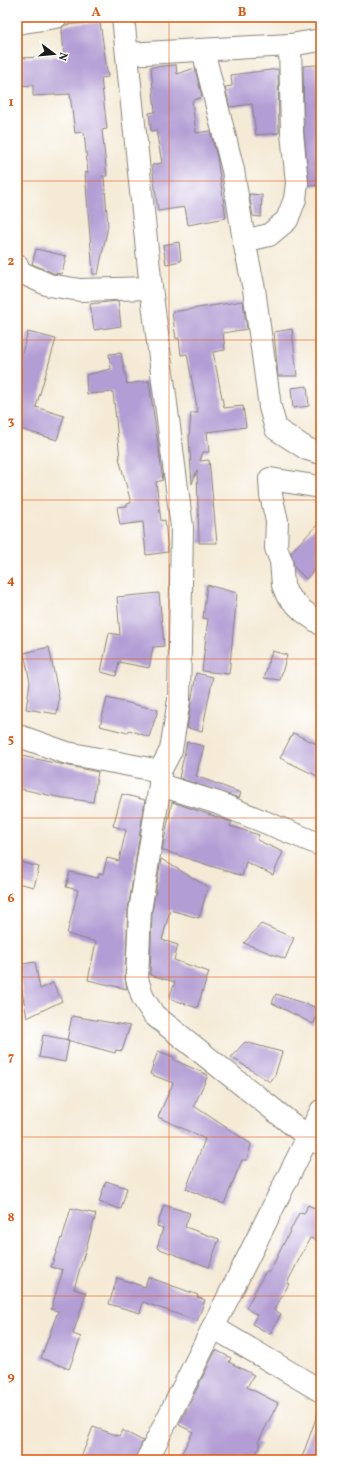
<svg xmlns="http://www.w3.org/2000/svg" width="338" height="1477" viewBox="0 0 338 1477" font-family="Vollkorn,serif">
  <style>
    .building { fill: #b29dd4 }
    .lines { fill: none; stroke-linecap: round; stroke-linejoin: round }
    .minor-casing { stroke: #888378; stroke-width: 24 }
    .minor { stroke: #fff; stroke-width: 22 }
    .grid { fill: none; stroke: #de560d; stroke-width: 1; stroke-opacity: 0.55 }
    .neatline { fill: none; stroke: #de560d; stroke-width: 1.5 }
    .grid-label { font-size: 13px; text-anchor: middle; font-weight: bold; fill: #de560d }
  </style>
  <rect width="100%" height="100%" fill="#fff"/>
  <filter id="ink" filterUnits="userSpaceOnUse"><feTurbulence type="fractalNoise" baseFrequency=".025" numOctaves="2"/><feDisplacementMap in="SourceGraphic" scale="8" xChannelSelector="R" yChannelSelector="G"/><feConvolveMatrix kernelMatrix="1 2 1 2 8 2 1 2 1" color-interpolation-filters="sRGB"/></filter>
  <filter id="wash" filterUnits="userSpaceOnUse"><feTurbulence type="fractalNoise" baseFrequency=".012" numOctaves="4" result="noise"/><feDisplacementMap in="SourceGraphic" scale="16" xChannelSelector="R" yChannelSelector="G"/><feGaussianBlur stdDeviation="0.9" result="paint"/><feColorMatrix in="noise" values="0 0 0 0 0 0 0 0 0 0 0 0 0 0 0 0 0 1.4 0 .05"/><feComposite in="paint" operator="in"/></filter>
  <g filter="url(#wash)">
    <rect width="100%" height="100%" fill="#f4ead5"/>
    <g id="blocks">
      <g class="building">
        <path d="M 100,22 L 108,77 L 101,78 L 107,129 L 102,130 L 107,176 L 102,176 L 104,177 L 108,226 L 98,274 L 93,274 L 85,172 L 88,173 L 84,132 L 75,133 L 70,94 L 33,96 L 33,85 L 22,86 L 20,58 L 64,56 L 62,28 L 65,25 Z"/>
        <path d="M 176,65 L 177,74 L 195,68 L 202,97 L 192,101 L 196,133 L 210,131 L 217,157 L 226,218 L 188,225 L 185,207 L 158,211 L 152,165 L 162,163 L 156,130 L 151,131 L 149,113 L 155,112 L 151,67 Z"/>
        <path d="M 317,65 L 321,112 L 321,185 L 309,186 L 304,132 L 303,66 Z"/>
        <path d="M 278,69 L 279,133 L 256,135 L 252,104 L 230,107 L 225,87 L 232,86 L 231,75 Z"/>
        <path d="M 249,194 L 262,195 L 261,217 L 253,216 Z"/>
        <path d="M 179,242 L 181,261 L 166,264 L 163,245 Z"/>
        <path d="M 36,249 L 66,256 L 62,274 L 53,273 L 32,264 Z"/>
        <path d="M 118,301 L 121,326 L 94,330 L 90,304 Z"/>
        <path d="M 243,301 L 247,329 L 223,333 L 225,350 L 213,352 L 224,408 L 243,406 L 246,427 L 207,432 L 209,452 L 203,452 L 200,461 L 209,460 L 217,543 L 199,543 L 197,470 L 192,484 L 189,439 L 191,413 L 198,413 L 187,354 L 181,355 L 179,338 L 176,339 L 172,312 Z"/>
        <path d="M 292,329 L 297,376 L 278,376 L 274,332 Z"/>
        <path d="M 28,332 L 56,339 L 36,407 L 64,416 L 57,440 L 17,428 L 17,370 Z"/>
        <path d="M 121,353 L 127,384 L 149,381 L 163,480 L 156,482 L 161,521 L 165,520 L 168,552 L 146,555 L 143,522 L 120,525 L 117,507 L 127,506 L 127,504 L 131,503 L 119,458 L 120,458 L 113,392 L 87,394 L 86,375 L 111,369 L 109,354 Z"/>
        <path d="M 307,386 L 309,406 L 293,408 L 291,388 Z"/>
        <path d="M 321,521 L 321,563 L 306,579 L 294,567 L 291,552 Z"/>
        <path d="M 207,585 L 237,593 L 229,674 L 202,671 L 208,619 L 203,618 Z"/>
        <path d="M 159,593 L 164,646 L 153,647 L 149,668 L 119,662 L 116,676 L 101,672 L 109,633 L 120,635 L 117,597 Z"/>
        <path d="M 49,647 L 59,698 L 57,714 L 26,709 L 30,682 L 24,653 Z"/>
        <path d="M 272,651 L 287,655 L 280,680 L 264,678 Z"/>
        <path d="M 196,673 L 213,677 L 202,731 L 187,728 Z"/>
        <path d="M 107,698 L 158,710 L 149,737 L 129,730 L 128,733 L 100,726 Z"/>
        <path d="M 293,733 L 321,746 L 321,778 L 280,758 Z"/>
        <path d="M 187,742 L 204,746 L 196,776 L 241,793 L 239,798 L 179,778 Z"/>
        <path d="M 17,755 L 98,772 L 93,802 L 57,797 L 17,788 Z"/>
        <path d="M 122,794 L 145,800 L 128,910 L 125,978 L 127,989 L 88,980 L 96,942 L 67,934 L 78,890 L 66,887 L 70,872 L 98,878 L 100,873 L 103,874 L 107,858 L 119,861 L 126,830 L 113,826 Z"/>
        <path d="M 172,802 L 232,822 L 230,826 L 259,835 L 257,840 L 283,852 L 273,875 L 246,862 L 242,876 L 162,850 Z"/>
        <path d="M 161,859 L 208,887 L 199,918 L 170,910 L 162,940 L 178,945 L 174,960 L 209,972 L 197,1008 L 169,998 L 175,982 L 150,975 L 152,912 Z"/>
        <path d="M 17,861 L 39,867 L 34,887 L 17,883 Z"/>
        <path d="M 261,924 L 294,938 L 285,959 L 244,943 Z"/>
        <path d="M 35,962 L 40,989 L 53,983 L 62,1001 L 27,1018 L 17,965 Z"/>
        <path d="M 276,994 L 321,1009 L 313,1024 L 272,1003 Z"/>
        <path d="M 72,1016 L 130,1026 L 122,1051 L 116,1050 L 115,1053 L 67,1040 Z"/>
        <path d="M 43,1035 L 69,1040 L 65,1062 L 39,1057 Z"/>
        <path d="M 245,1042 L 282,1052 L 275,1075 L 270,1082 L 231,1057 Z"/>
        <path d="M 158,1051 L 174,1057 L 174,1060 L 208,1075 L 194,1106 L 251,1144 L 247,1160 L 242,1160 L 224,1204 L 186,1189 L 205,1139 L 158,1117 L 173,1083 L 150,1074 Z"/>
        <path d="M 106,1181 L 127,1188 L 121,1209 L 99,1202 Z"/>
        <path d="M 164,1205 L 190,1213 L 185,1227 L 219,1239 L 209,1267 L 157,1248 L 163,1228 L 157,1226 Z"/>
        <path d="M 308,1205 L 321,1211 L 321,1242 L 310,1238 L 287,1283 L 289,1284 L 274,1310 L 281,1314 L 270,1334 L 252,1324 L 257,1315 L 246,1308 L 266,1271 L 269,1273 L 299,1213 L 304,1214 Z"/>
        <path d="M 71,1208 L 96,1214 L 74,1289 L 86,1293 L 73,1334 L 81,1337 L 69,1369 L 41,1358 L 58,1311 L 51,1309 L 63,1270 L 51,1267 L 61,1238 L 62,1239 Z"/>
        <path d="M 148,1277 L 198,1295 L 197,1297 L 205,1300 L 197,1321 L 143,1302 L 140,1313 L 109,1304 L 117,1278 L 145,1287 Z"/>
        <path d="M 216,1350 L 231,1358 L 229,1362 L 254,1375 L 247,1387 L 278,1403 L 258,1442 L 261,1444 L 253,1460 L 178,1460 L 193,1432 L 179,1425 Z"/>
        <path d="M 319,1410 L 321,1410 L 321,1460 L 301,1460 Z"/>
        <path d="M 93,1427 L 119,1436 L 122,1430 L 143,1441 L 135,1460 L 80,1460 Z"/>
      </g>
    </g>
  </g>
  <g filter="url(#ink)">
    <use href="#blocks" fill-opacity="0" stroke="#888378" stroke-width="1"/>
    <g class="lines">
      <defs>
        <g id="minor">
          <path d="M 123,17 L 151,288 L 182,527 L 179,700 L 171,750 L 160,771 L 160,785 L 218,803 L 321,845"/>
          <path d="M 17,23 L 56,17"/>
          <path d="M 203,50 L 233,170 L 244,241 L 254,289 L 270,407 L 276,429 L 307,449 L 321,453"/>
          <path d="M 127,54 L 290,45 L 321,40"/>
          <path d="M 244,241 L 269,235 L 287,220 L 295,199 L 297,183 L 292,133 L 290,45"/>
          <path d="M 17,265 L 20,272 L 49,285 L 80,290 L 151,288"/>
          <path d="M 321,487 L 270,479 L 271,495 L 277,521 L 276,548 L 281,561 L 283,585 L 287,595 L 303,611 L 321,624"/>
          <path d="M 17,738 L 22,737 L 67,753 L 160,771"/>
          <path d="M 160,785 L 140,911 L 137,979 L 143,998 L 154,1015 L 308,1137 L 321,1144"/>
          <path d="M 213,1327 L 321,1391"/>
          <path d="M 147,1460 L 321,1111"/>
        </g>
      </defs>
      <use href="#minor" class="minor-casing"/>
      <use href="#minor" class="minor"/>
    </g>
  </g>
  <path class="grid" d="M 169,17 L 169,1460M 17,181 L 321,181M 17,340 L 321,340M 17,500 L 321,500M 17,659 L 321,659M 17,818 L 321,818M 17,977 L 321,977M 17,1137 L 321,1137M 17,1296 L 321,1296"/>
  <rect width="338" height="1477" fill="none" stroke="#fff" stroke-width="44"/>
  <g transform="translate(54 54) rotate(106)" stroke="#ffffff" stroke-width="3" paint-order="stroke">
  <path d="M0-3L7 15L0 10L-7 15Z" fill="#1c1c1c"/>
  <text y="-6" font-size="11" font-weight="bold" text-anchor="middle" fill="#1c1c1c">N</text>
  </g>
  <rect x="22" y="22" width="294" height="1433" class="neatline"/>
  <g class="grid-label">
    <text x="96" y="16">A</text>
    <text x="242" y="16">B</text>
    <text x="11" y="106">1</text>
    <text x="11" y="265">2</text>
    <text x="11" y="425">3</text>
    <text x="11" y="584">4</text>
    <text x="11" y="743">5</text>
    <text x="11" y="902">6</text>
    <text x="11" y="1061">7</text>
    <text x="11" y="1221">8</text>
    <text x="11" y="1380">9</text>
  </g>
</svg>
